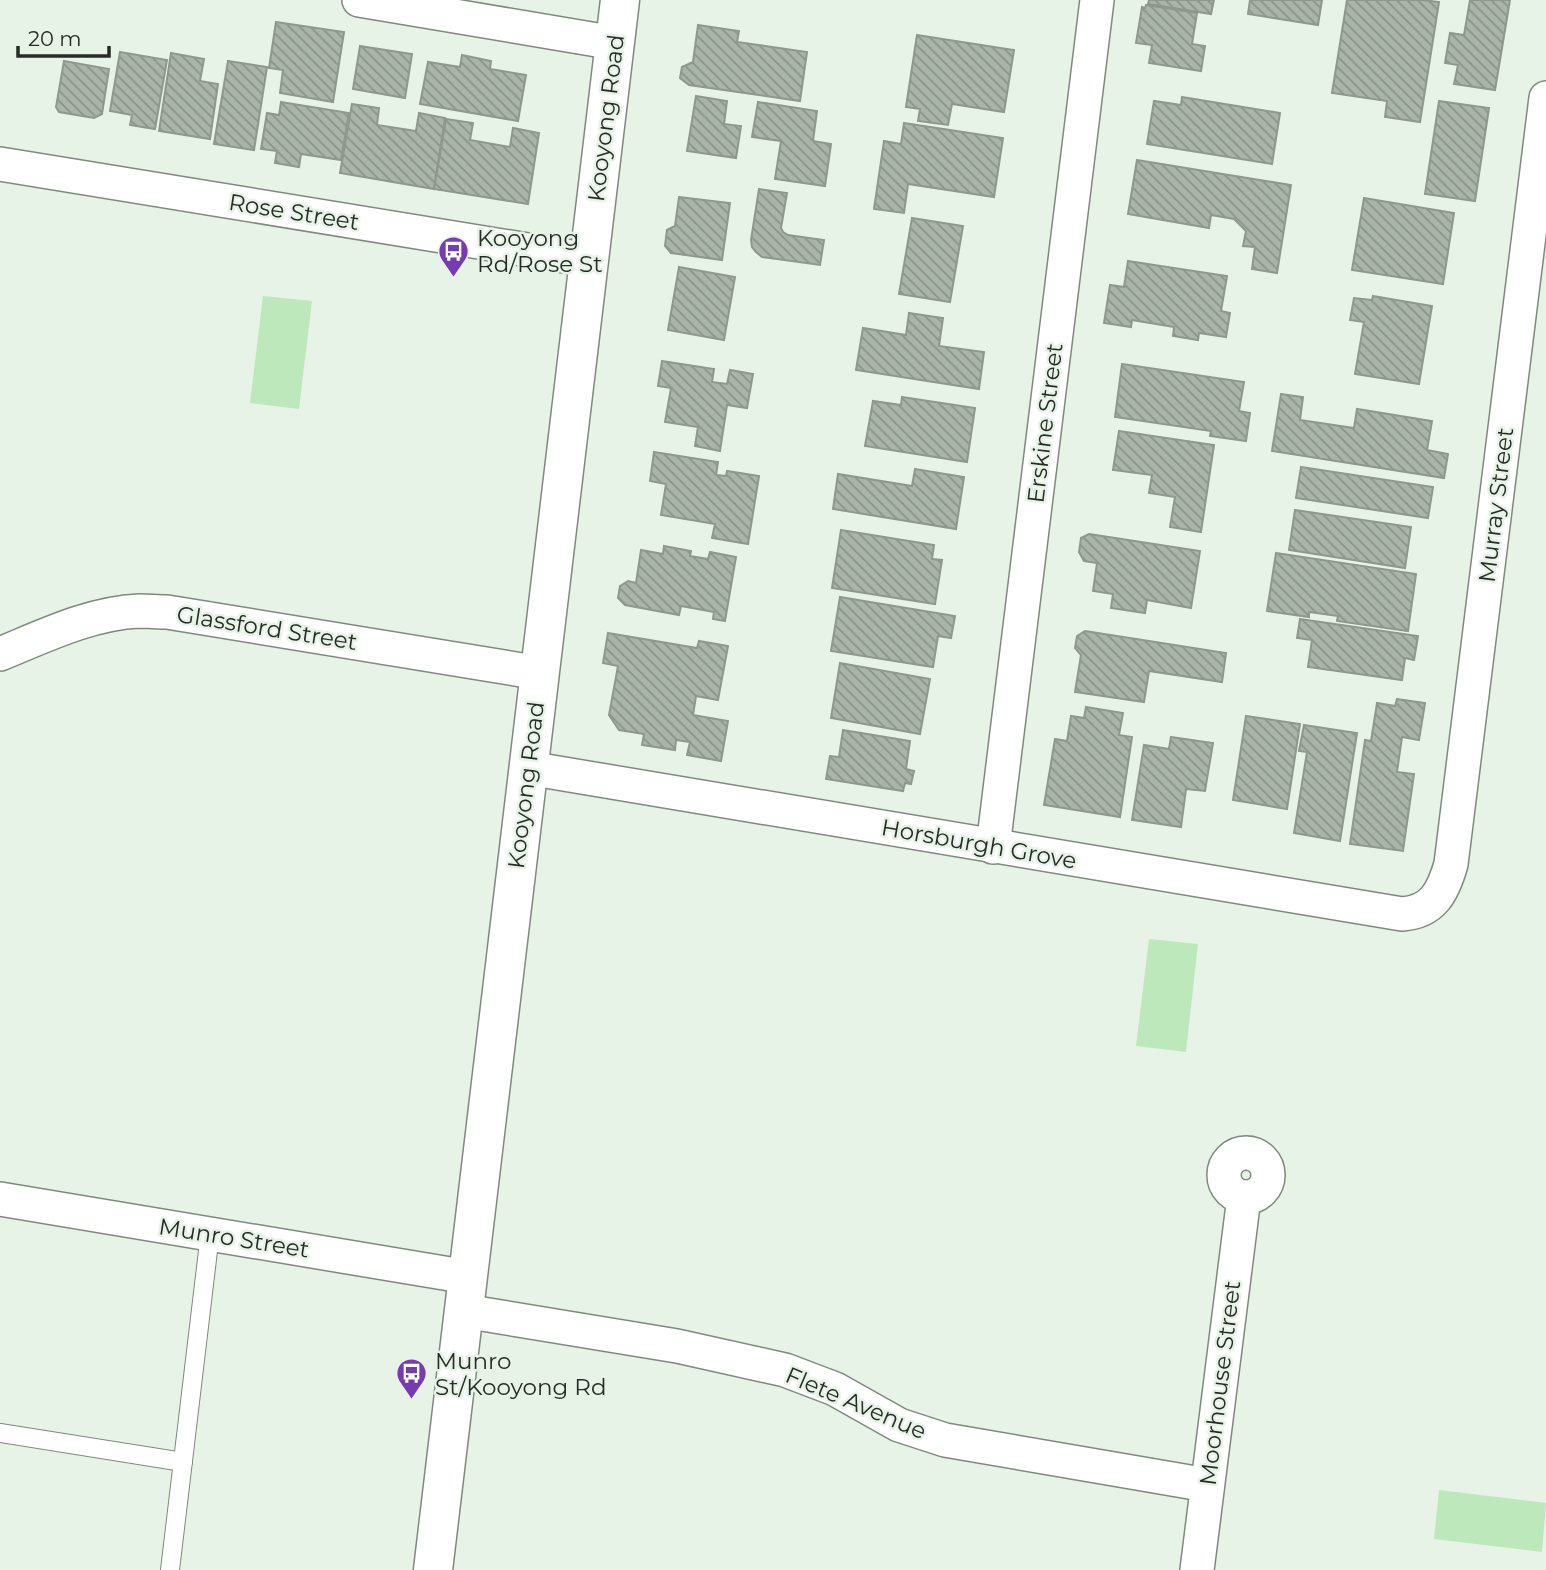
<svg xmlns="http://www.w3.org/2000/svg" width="1546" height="1570" viewBox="0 0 1546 1570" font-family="Montserrat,sans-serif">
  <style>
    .pitch { fill: #bce8bc }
    .building { fill: url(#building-back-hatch); stroke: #8e988e; stroke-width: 2 }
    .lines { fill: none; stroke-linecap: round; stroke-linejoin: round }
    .lane-casing { stroke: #7f897f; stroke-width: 20 }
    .street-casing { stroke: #7f897f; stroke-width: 36 }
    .secondary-casing { stroke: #7f897f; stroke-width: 41 }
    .lane { stroke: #fff; stroke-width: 18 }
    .street { stroke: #fff; stroke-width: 33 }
    .secondary { stroke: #fff; stroke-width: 38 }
    .labels { text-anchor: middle; stroke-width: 5; stroke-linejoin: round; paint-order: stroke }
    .street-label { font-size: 23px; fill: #272b26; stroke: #e8f3e8 }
    .poi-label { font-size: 23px; fill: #272b26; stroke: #e8f3e8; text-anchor: start }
  </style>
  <defs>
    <pattern id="building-back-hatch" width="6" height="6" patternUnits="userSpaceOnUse" patternTransform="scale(1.75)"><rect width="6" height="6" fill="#aab5aa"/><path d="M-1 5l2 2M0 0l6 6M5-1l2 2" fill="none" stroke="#8a938a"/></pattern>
  </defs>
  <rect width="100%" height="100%" fill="#e8f3e8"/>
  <g class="pitch">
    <path d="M 263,296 L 312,301 L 299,409 L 250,403 Z"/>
    <path d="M 1149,939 L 1198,944 L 1186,1052 L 1136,1046 Z"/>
    <path d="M 1439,1490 L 1546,1503 L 1542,1552 L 1434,1539 Z"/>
  </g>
  <g class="building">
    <path d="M 1149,0 L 1214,0 L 1211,14 L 1148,4 Z"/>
    <path d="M 1250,0 L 1322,0 L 1318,25 L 1248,14 Z"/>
    <path d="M 1347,0 L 1423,0 L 1439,2 L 1420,122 L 1385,117 L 1387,101 L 1332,93 Z"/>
    <path d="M 1470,0 L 1510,0 L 1495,90 L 1454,84 L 1458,65 L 1445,63 L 1450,33 L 1464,35 Z"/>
    <path d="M 1146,5 L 1197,13 L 1192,44 L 1205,46 L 1201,71 L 1149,63 L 1152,45 L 1136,43 L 1142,7 L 1145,8 Z"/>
    <path d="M 276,22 L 344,32 L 333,102 L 280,93 L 283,70 L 269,68 Z"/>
    <path d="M 698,25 L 739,31 L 737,42 L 807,52 L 800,101 L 689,85 L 680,78 L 682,67 L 693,62 Z"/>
    <path d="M 917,35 L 1014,50 L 1004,112 L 952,104 L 948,125 L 918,121 L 920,109 L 906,107 Z"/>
    <path d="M 360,46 L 412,54 L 405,98 L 353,89 Z"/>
    <path d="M 120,52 L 167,60 L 155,129 L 130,125 L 132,115 L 110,111 Z"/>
    <path d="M 171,53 L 204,59 L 200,81 L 218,84 L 210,139 L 159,131 Z"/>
    <path d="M 462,55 L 491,61 L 490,69 L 526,75 L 518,121 L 420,104 L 428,62 L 460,67 Z"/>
    <path d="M 64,61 L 109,69 L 102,114 L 94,118 L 59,112 L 56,107 Z"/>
    <path d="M 228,61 L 267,67 L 254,150 L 214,144 Z"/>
    <path d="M 696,96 L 727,101 L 724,124 L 741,126 L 736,158 L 687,151 Z"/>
    <path d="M 1182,97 L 1280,113 L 1272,164 L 1147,144 L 1154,101 L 1181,105 Z"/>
    <path d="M 1439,101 L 1489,108 L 1475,201 L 1425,194 Z"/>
    <path d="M 281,102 L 349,113 L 341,160 L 301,154 L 299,167 L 275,163 L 277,151 L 261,149 L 267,113 L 279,115 Z"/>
    <path d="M 758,102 L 817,111 L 813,141 L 831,144 L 825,186 L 775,179 L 781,141 L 752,137 Z"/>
    <path d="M 352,104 L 379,108 L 377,125 L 416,131 L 419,113 L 445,118 L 434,189 L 340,173 Z"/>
    <path d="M 446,119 L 473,123 L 470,140 L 510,147 L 513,128 L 539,133 L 528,204 L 434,189 Z"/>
    <path d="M 904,123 L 1003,138 L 994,197 L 908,184 L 904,213 L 874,209 L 884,141 L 901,144 Z"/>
    <path d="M 1137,160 L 1291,185 L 1277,273 L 1252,269 L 1255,247 L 1243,246 L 1246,231 L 1234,219 L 1211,215 L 1209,228 L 1128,214 Z"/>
    <path d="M 759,189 L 787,193 L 781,228 L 783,232 L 788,235 L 824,240 L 820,265 L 762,257 L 756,252 L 752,247 L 751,240 Z"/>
    <path d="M 679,197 L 730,203 L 722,260 L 671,253 L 665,246 L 667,230 L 675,226 Z"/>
    <path d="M 1364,198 L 1454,213 L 1443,284 L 1352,270 Z"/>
    <path d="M 912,218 L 963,226 L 950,302 L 899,294 Z"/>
    <path d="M 1128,261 L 1227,276 L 1221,311 L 1230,313 L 1226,337 L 1199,333 L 1198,340 L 1173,336 L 1174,327 L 1132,320 L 1131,327 L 1104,323 L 1110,285 L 1124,287 Z"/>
    <path d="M 679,267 L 735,277 L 724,340 L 668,330 Z"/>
    <path d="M 1373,296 L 1432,306 L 1419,384 L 1355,374 L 1364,322 L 1350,320 L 1354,298 L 1372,300 Z"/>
    <path d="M 909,313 L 943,318 L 939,346 L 984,352 L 979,389 L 856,370 L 863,328 L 906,335 Z"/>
    <path d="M 662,361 L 714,369 L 712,382 L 727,384 L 730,370 L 753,374 L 747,408 L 727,405 L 720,451 L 695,446 L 698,427 L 665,422 L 671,388 L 658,386 Z"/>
    <path d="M 1122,364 L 1244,382 L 1239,411 L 1250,413 L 1246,441 L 1210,436 L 1211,431 L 1115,417 Z"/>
    <path d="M 1281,394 L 1303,397 L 1300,420 L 1354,428 L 1357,409 L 1432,421 L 1427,450 L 1448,454 L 1444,478 L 1272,451 Z"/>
    <path d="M 902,397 L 975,408 L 967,462 L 865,446 L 873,401 L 901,405 Z"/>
    <path d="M 1119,431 L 1214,445 L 1201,532 L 1170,527 L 1175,497 L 1149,493 L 1152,475 L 1113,470 Z"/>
    <path d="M 654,452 L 718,462 L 716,475 L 726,476 L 727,471 L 759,476 L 748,544 L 712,538 L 715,524 L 661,515 L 666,484 L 650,481 Z"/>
    <path d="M 1301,467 L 1433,487 L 1428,518 L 1296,498 Z"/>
    <path d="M 915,469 L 964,477 L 956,529 L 833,509 L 838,474 L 912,486 Z"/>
    <path d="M 1295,510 L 1411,527 L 1405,568 L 1289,550 Z"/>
    <path d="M 841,530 L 934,545 L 932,559 L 942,560 L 935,604 L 832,588 Z"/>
    <path d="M 1089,534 L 1200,551 L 1191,608 L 1147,600 L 1145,613 L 1111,608 L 1113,594 L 1093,591 L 1097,563 L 1084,561 L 1079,552 L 1081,538 Z"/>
    <path d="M 664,546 L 691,551 L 690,556 L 708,559 L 710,552 L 736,557 L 725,621 L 713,619 L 714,612 L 681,606 L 679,615 L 625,605 L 618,598 L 620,586 L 628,581 L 636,583 L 641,550 L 663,554 Z"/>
    <path d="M 1276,553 L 1416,574 L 1408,631 L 1337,621 L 1338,616 L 1309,612 L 1309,617 L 1267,611 Z"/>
    <path d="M 840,597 L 955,616 L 951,638 L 938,636 L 933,667 L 831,651 Z"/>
    <path d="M 1300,619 L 1418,636 L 1414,660 L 1405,658 L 1402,680 L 1308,667 L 1312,640 L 1297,638 Z"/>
    <path d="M 1085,631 L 1226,653 L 1222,682 L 1149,671 L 1144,702 L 1075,692 L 1081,655 L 1075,648 L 1077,636 Z"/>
    <path d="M 608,633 L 697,648 L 699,641 L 728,646 L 718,700 L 696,696 L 693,715 L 728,721 L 721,761 L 687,755 L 690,742 L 676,740 L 675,750 L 642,745 L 644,734 L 619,730 L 609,715 L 618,666 L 603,663 Z"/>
    <path d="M 840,663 L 930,679 L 920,734 L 831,718 Z"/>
    <path d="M 1397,699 L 1425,703 L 1419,740 L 1402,737 L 1397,772 L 1414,774 L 1403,851 L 1350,844 L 1365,740 L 1371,741 L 1377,703 L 1395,706 Z"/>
    <path d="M 1086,707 L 1123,713 L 1119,735 L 1132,737 L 1120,817 L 1044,805 L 1055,739 L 1067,741 L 1071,716 L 1084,718 Z"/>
    <path d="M 1246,716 L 1300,724 L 1287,809 L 1233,800 Z"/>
    <path d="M 1304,725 L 1357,733 L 1340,841 L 1294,833 L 1307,752 L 1299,751 Z"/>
    <path d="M 843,730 L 910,741 L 906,769 L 914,771 L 911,784 L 905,783 L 903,791 L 826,779 L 830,756 L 839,757 Z"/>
    <path d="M 1171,737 L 1213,743 L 1205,791 L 1186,789 L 1181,827 L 1132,820 L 1144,745 L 1169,749 Z"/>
  </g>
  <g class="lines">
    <defs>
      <g id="lane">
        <path d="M 0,1433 L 183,1462"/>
        <path d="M 170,1570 L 210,1234"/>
      </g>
      <g id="street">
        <path d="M 359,0 L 615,43"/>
        <path d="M 0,164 L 589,260"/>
        <path d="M 0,654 C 44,636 91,613 139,611 C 148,611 158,612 167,612 L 540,673"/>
        <path d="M 528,768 L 1402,914 C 1433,912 1443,892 1451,864 L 1546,98"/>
        <path d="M 993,847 L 1097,0"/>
        <circle cx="1246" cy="1175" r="22"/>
        <path d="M 0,1199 L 468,1277"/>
        <path d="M 464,1311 L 677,1346 L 785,1370 L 835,1389 L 899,1425 L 945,1440 L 1207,1485"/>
        <path d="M 1197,1570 L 1244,1197"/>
      </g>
      <path id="secondary" d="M 433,1570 L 620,0"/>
    </defs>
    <use href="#lane" class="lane-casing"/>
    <use href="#street" class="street-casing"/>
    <use href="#secondary" class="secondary-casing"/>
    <use href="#lane" class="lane"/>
    <use href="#street" class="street"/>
    <use href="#secondary" class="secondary"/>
  </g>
  <defs>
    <symbol id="bus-pin" viewBox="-11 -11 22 30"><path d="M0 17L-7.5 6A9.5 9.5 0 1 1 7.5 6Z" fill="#773bb1" stroke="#e8f3e8"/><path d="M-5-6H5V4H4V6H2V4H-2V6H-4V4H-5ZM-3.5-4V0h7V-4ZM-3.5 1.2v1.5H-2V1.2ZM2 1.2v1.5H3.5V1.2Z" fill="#fff"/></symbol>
  </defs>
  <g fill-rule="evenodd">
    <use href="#bus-pin" x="436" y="234" width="35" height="47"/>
    <use href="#bus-pin" x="394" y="1356" width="35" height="47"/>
  </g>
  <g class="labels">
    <g class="street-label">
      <text transform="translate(606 118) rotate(-83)" y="8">Kooyong Road</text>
      <text transform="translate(294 212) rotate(9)" y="8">Rose Street</text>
      <text transform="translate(1045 423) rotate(-83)" y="8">Erskine Street</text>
      <text transform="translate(1496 505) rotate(-83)" y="8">Murray Street</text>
      <text transform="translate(267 628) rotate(9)" y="8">Glassford Street</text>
      <text transform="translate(526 785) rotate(-83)" y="8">Kooyong Road</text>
      <text transform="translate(979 844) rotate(10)" y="8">Horsburgh Grove</text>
      <text transform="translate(234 1238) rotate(9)" y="8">Munro Street</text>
      <text transform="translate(1220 1383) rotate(-83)" y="8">Moorhouse Street</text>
      <text transform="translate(856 1403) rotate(23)" y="8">Flete Avenue</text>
    </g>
    <g class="poi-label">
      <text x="477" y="246">Kooyong<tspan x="477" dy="26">Rd/Rose St</tspan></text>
      <text x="435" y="1369">Munro<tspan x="435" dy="26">St/Kooyong Rd</tspan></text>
    </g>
  </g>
  <path d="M18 46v10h91v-10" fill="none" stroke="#272b26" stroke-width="3.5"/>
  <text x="28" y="46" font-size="21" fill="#272b26" stroke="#e8f3e8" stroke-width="5" paint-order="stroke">20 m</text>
</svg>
